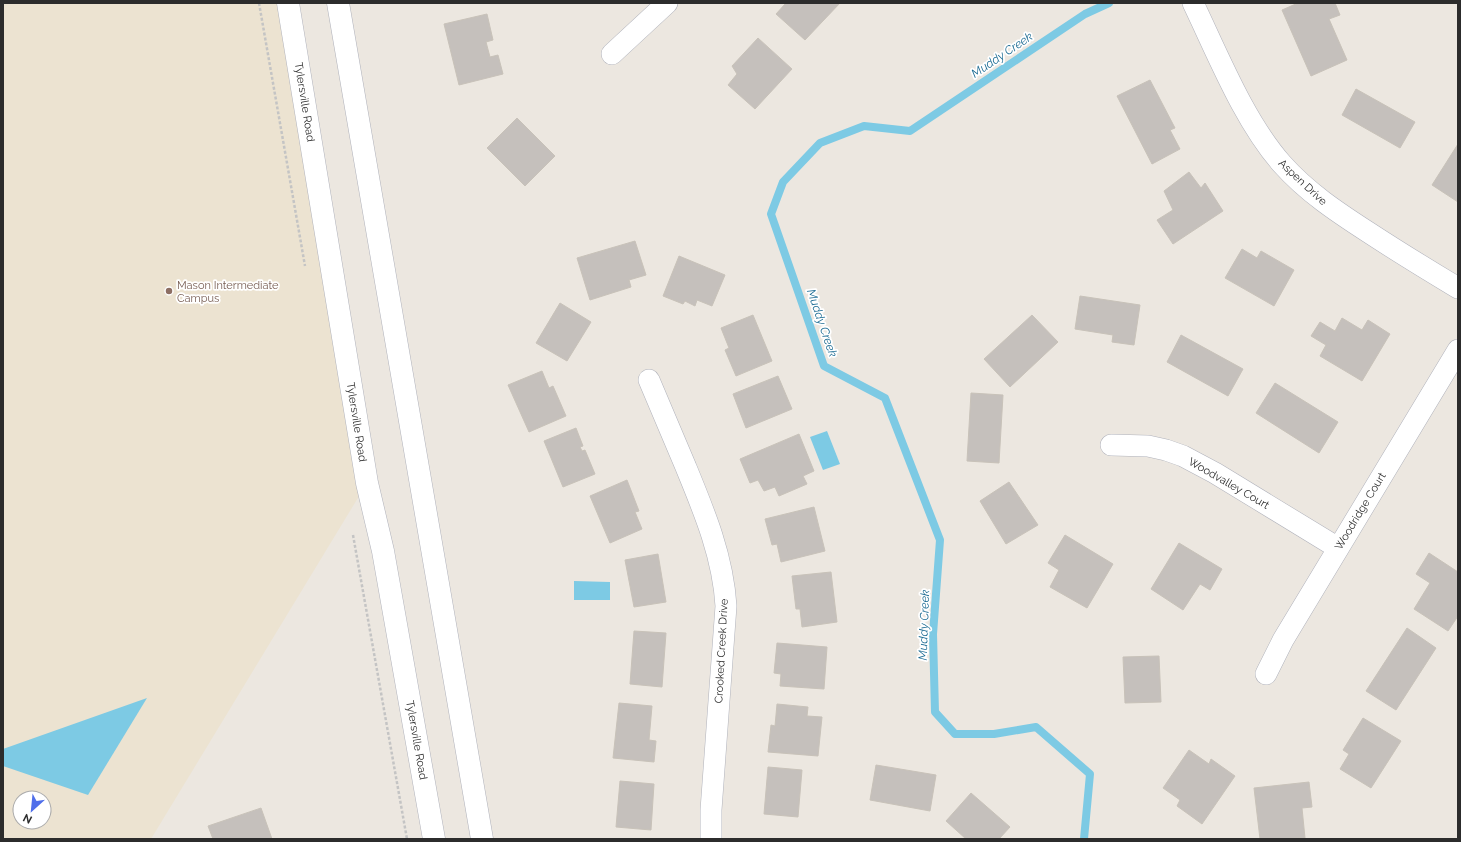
<svg xmlns="http://www.w3.org/2000/svg" width="1461" height="842" viewBox="0 0 1461 842" font-family="Raleway,sans-serif">
  <style>
    .education { fill: #ece3d1; fill-rule: evenodd }
    .water { fill: #7dcae4 }
    .lines { fill: none; stroke-linecap: round; stroke-linejoin: round }
    .stream { stroke: #7dcae4; stroke-width: 8 }
    .building { fill: #c5c0bc; stroke: #c8c2b9 }
    .minor-casing { stroke: #b0b2bb; stroke-width: 22 }
    .secondary-casing { stroke: #b0b2bb; stroke-width: 23 }
    .path { stroke: #c4c4c4; stroke-width: 2.5; stroke-dasharray: 3 2; stroke-linecap: butt }
    .minor { stroke: #fff; stroke-width: 21 }
    .secondary { stroke: #fff; stroke-width: 22 }
    .education-dot { fill: #8d6e63; stroke: #fff; stroke-width: 1.5 }
    .labels { text-anchor: middle; stroke-width: 3.5; stroke-linejoin: round; paint-order: stroke }
    .street-label { font-size: 11px; fill: #2c2c2c; stroke: #fff }
    .education-label { font-size: 11px; fill: #785e54; stroke: #fff; text-anchor: start }
    .water-label { font-size: 12px; font-style: italic; fill: #1a6a92; stroke: #fff }
  </style>
  <rect width="100%" height="100%" fill="#ece7e0"/>
  <path class="education" d="M 3,3 L 288,3 L 367,483 L 151,839 L 3,839 ZM 20,798 L 44,798 L 44,822 L 20,822 Z"/>
  <g class="water">
    <path d="M 827,431 L 840,464 L 823,470 L 810,437 Z"/>
    <path d="M 574,581 L 610,582 L 610,600 L 574,600 Z"/>
    <path d="M 147,698 L 88,795 L 3,766 L 3,749 Z"/>
  </g>
  <g class="lines">
    <path class="stream" d="M 1084,839 L 1090,774 L 1036,727 L 994,734 L 955,734 L 935,712 L 933,634 L 940,540 L 885,398 L 824,366 L 771,214 L 783,182 L 820,143 L 864,126 L 910,131 L 1085,14 L 1109,3"/>
  </g>
  <g class="building">
    <path d="M 786,3 L 840,3 L 805,40 L 776,14 Z"/>
    <path d="M 1298,3 L 1335,3 L 1340,15 L 1329,19 L 1347,60 L 1311,76 L 1282,10 Z"/>
    <path d="M 487,14 L 493,40 L 486,42 L 490,57 L 498,55 L 503,74 L 459,85 L 444,24 Z"/>
    <path d="M 758,38 L 792,69 L 755,109 L 728,85 L 737,74 L 732,66 Z"/>
    <path d="M 1150,80 L 1175,128 L 1170,130 L 1180,149 L 1152,164 L 1117,96 Z"/>
    <path d="M 1356,89 L 1415,122 L 1400,148 L 1342,115 Z"/>
    <path d="M 517,118 L 555,156 L 525,186 L 487,148 Z"/>
    <path d="M 1458,144 L 1458,202 L 1432,185 Z"/>
    <path d="M 1189,172 L 1201,188 L 1205,183 L 1223,211 L 1173,244 L 1157,220 L 1173,210 L 1164,191 Z"/>
    <path d="M 635,241 L 646,275 L 629,280 L 631,287 L 590,300 L 577,258 Z"/>
    <path d="M 1242,249 L 1257,258 L 1261,251 L 1294,270 L 1274,306 L 1225,278 Z"/>
    <path d="M 679,256 L 725,275 L 712,306 L 697,300 L 695,306 L 685,301 L 683,304 L 663,296 Z"/>
    <path d="M 1080,296 L 1140,305 L 1134,345 L 1112,342 L 1113,335 L 1075,329 Z"/>
    <path d="M 560,303 L 591,322 L 567,361 L 536,343 Z"/>
    <path d="M 753,315 L 772,361 L 736,376 L 725,350 L 729,348 L 721,328 Z"/>
    <path d="M 1032,315 L 1058,342 L 1010,387 L 984,359 Z"/>
    <path d="M 1342,318 L 1362,330 L 1368,320 L 1390,334 L 1362,381 L 1320,356 L 1326,345 L 1311,336 L 1320,322 L 1335,331 Z"/>
    <path d="M 1181,335 L 1243,369 L 1228,396 L 1167,362 Z"/>
    <path d="M 542,371 L 549,388 L 553,386 L 566,416 L 529,432 L 508,385 Z"/>
    <path d="M 778,376 L 792,409 L 746,428 L 733,394 Z"/>
    <path d="M 1275,383 L 1338,422 L 1319,453 L 1256,413 Z"/>
    <path d="M 971,393 L 1003,395 L 999,463 L 967,461 Z"/>
    <path d="M 576,428 L 583,446 L 580,447 L 582,451 L 585,450 L 595,474 L 563,487 L 544,441 Z"/>
    <path d="M 799,434 L 814,471 L 803,476 L 807,484 L 779,496 L 775,487 L 764,491 L 758,480 L 750,483 L 740,459 Z"/>
    <path d="M 627,480 L 639,511 L 635,512 L 642,529 L 610,543 L 590,496 Z"/>
    <path d="M 1009,482 L 1038,525 L 1006,544 L 980,501 Z"/>
    <path d="M 814,507 L 825,551 L 781,562 L 777,544 L 772,545 L 765,519 Z"/>
    <path d="M 1065,535 L 1113,564 L 1087,608 L 1050,587 L 1059,570 L 1048,563 Z"/>
    <path d="M 1179,543 L 1222,569 L 1210,590 L 1200,584 L 1183,610 L 1151,589 Z"/>
    <path d="M 1429,553 L 1458,572 L 1458,616 L 1448,631 L 1414,609 L 1430,583 L 1416,574 Z"/>
    <path d="M 658,554 L 666,602 L 634,607 L 625,560 Z"/>
    <path d="M 831,572 L 837,622 L 802,627 L 800,609 L 796,609 L 792,576 Z"/>
    <path d="M 1407,628 L 1436,648 L 1396,710 L 1366,691 Z"/>
    <path d="M 634,631 L 666,633 L 662,687 L 630,684 Z"/>
    <path d="M 777,643 L 827,647 L 824,689 L 780,686 L 781,674 L 774,673 Z"/>
    <path d="M 1159,656 L 1161,702 L 1125,703 L 1123,657 Z"/>
    <path d="M 619,703 L 652,706 L 649,740 L 656,741 L 654,762 L 613,758 Z"/>
    <path d="M 777,704 L 808,707 L 807,716 L 822,717 L 818,756 L 768,752 L 771,725 L 775,726 Z"/>
    <path d="M 1363,718 L 1401,741 L 1371,788 L 1340,769 L 1349,754 L 1343,750 Z"/>
    <path d="M 1189,750 L 1209,764 L 1211,759 L 1235,776 L 1202,824 L 1177,806 L 1180,800 L 1163,788 Z"/>
    <path d="M 876,765 L 936,775 L 930,811 L 870,800 Z"/>
    <path d="M 768,767 L 802,770 L 798,817 L 764,814 Z"/>
    <path d="M 620,781 L 654,784 L 651,830 L 616,827 Z"/>
    <path d="M 1309,782 L 1312,807 L 1302,808 L 1305,838 L 1260,839 L 1254,788 Z"/>
    <path d="M 971,793 L 1010,827 L 999,839 L 966,839 L 946,821 Z"/>
    <path d="M 261,808 L 272,839 L 213,839 L 208,826 Z"/>
  </g>
  <g class="lines">
    <defs>
      <g id="minor">
        <path d="M 1193,3 C 1218,55 1244,121 1282,164 C 1307,192 1337,212 1368,232 C 1397,251 1428,270 1458,288"/>
        <path d="M 612,54 L 667,3"/>
        <path d="M 649,380 C 661,409 673,437 685,465 C 704,511 723,556 726,606 L 711,810 L 711,839"/>
        <path d="M 1111,445 L 1148,446 L 1166,450 L 1183,456 L 1215,473 L 1338,548"/>
        <path d="M 1266,674 L 1283,640 L 1458,350"/>
      </g>
      <g id="secondary">
        <path d="M 288,3 L 367,483 L 383,551 L 434,839"/>
        <path d="M 338,3 L 482,839"/>
      </g>
    </defs>
    <use href="#minor" class="minor-casing"/>
    <use href="#secondary" class="secondary-casing"/>
    <g class="path">
      <path d="M 259,3 L 305,266"/>
      <path d="M 353,535 L 407,839"/>
    </g>
    <use href="#minor" class="minor"/>
    <use href="#secondary" class="secondary"/>
  </g>
  <circle class="education-dot" cx="169" cy="291" r="4"/>
  <g class="labels">
    <g class="street-label">
      <text transform="translate(305 102) rotate(81)" y="4">Tylersville Road</text>
      <text transform="translate(1303 182) rotate(43)" y="4">Aspen Drive</text>
      <text transform="translate(357 422) rotate(81)" y="4">Tylersville Road</text>
      <text transform="translate(1229 483) rotate(30)" y="4">Woodvalley Court</text>
      <text transform="translate(1360 511) rotate(-59)" y="4">Woodridge Court</text>
      <text transform="translate(721 651) rotate(-87)" y="4">Crooked Creek Drive</text>
      <text transform="translate(417 740) rotate(80)" y="4">Tylersville Road</text>
    </g>
    <g class="education-label">
      <text x="177" y="289">Mason Intermediate<tspan x="177" dy="13">Campus</tspan></text>
    </g>
    <g class="water-label">
      <text transform="translate(1002 55) rotate(-34)" y="4">Muddy Creek</text>
      <text transform="translate(822 323) rotate(71)" y="4">Muddy Creek</text>
      <text transform="translate(924 625) rotate(-88)" y="4">Muddy Creek</text>
    </g>
  </g>
  <rect width="1461" height="842" fill="none" stroke="#2c2c2c" stroke-width="8"/>
  <g transform="translate(32 810) rotate(207)"><circle r="19" fill="#ffffff" stroke="#ababab"/>
  <path d="M0-3L7 15L0 10L-7 15Z" fill="#4f6eea"/>
  <text y="-6" font-size="11" font-weight="bold" text-anchor="middle" fill="#2c2c2c">N</text>
  </g>
</svg>
